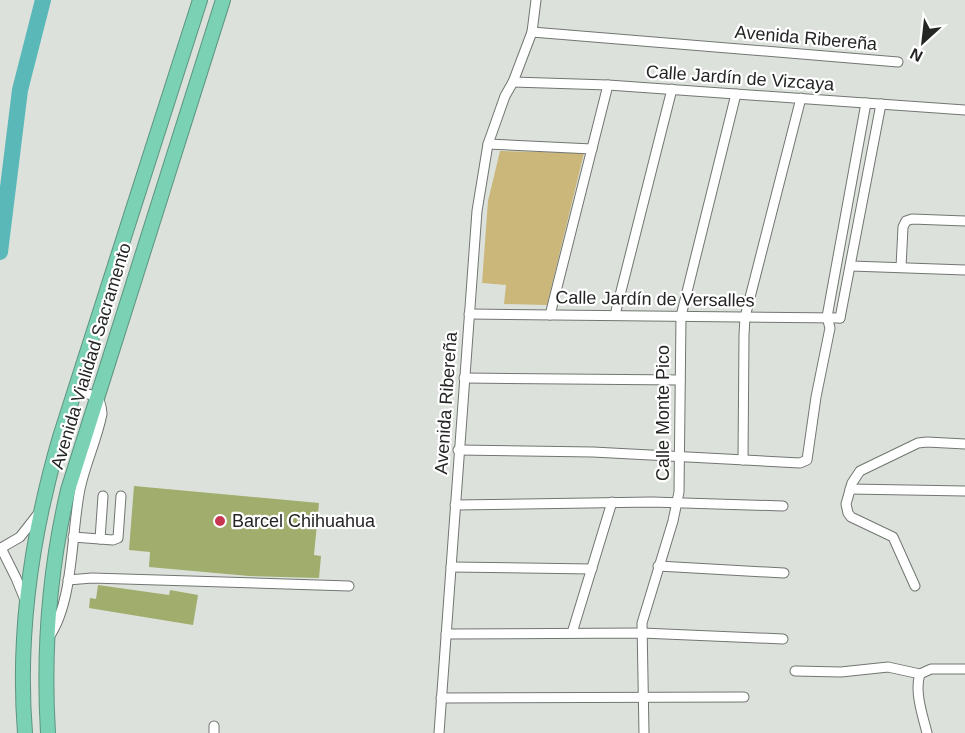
<svg xmlns="http://www.w3.org/2000/svg" width="965" height="733" viewBox="0 0 965 733" font-family="Arial,sans-serif">
  <style>
    .green { fill: #cbb77a }
    .lines { fill: none; stroke-linecap: round; stroke-linejoin: round }
    .river { stroke: #5ab8b8; stroke-width: 16 }
    .building { fill: #a0ad6c }
    .minor-casing { stroke: #717671; stroke-width: 11 }
    .highway-casing { stroke: #5c9581; stroke-width: 16 }
    .minor { stroke: #fff; stroke-width: 9 }
    .highway { stroke: #7ad1b3; stroke-width: 14 }
    .poi-dot { fill: #c73752; stroke: #fff; stroke-width: 2 }
    .labels { text-anchor: middle; stroke-width: 4.5; stroke-linejoin: round; paint-order: stroke }
    .street-label { font-size: 18px; fill: #242624; stroke: #fff }
    .poi-label { font-size: 18px; fill: #242624; stroke: #fff; text-anchor: start }
  </style>
  <rect width="100%" height="100%" fill="#dce1db"/>
  <path class="green" d="M 500,151 L 584,153 L 547,305 L 504,304 L 506,285 L 482,283 L 488,201 Z"/>
  <g class="lines">
    <path class="river" d="M 0,252 L 20,90 L 43,0"/>
  </g>
  <g class="building">
    <path d="M 134,486 L 319,503 L 314,555 L 321,556 L 319,578 L 249,576 L 149,567 L 150,552 L 129,550 Z"/>
    <path d="M 98,585 L 169,595 L 170,590 L 198,595 L 193,625 L 89,608 L 90,598 L 96,599 Z"/>
  </g>
  <g class="lines">
    <defs>
      <g id="minor">
        <path d="M 532,32 L 898,62"/>
        <path d="M 513,82 L 608,85 L 965,110"/>
        <path d="M 488,144 L 592,149"/>
        <path d="M 851,266 L 965,270"/>
        <path d="M 901,267 L 903,227 L 906,221 L 912,219 L 965,221"/>
        <path d="M 469,314 L 840,318"/>
        <path d="M 550,315 L 608,85"/>
        <path d="M 615,315 L 672,89"/>
        <path d="M 840,318 L 881,104"/>
        <path d="M 464,378 L 680,380"/>
        <path d="M 458,450 L 593,452 L 800,463 L 807,460 L 816,397 L 830,328 L 827,317 L 866,103"/>
        <path d="M 743,460 L 744,335 L 745,317 L 801,98"/>
        <path d="M 850,489 L 965,491"/>
        <path d="M 455,505 L 652,502 L 783,506"/>
        <path d="M 73,537 L 113,540 L 118,538 L 121,496"/>
        <path d="M 100,539 L 103,496"/>
        <path d="M 1,548 L 16,578 L 25,600"/>
        <path d="M 1,548 L 20,537 L 38,514"/>
        <path d="M 658,566 L 784,573"/>
        <path d="M 451,567 L 592,569"/>
        <path d="M 68,580 L 92,578 L 349,586"/>
        <path d="M 915,586 L 893,537 L 851,517 L 848,513 L 846,504 L 852,483 L 860,471 L 918,443 L 927,442 L 965,444"/>
        <path d="M 572,633 L 612,502"/>
        <path d="M 446,634 L 642,633 L 783,639"/>
        <path d="M 49,637 C 74,601 71,533 80,489 C 85,464 97,440 102,414 C 101,394 93,395 75,391"/>
        <path d="M 795,671 L 841,672 L 888,667 L 920,674"/>
        <path d="M 441,698 L 744,697"/>
        <path d="M 214,726 L 214,733"/>
        <path d="M 439,733 L 477,211 L 488,144 L 505,96 L 513,82 L 532,32 L 536,0"/>
        <path d="M 644,733 L 642,623 L 673,521 L 679,492 L 681,316 L 736,94"/>
        <path d="M 927,733 C 923,716 914,692 920,674 L 931,669 L 965,669"/>
      </g>
      <g id="highway">
        <path d="M 25,733 C 17,633 32,533 60,437 L 200,0"/>
        <path d="M 48,733 C 43,650 49,571 68,490 L 223,0"/>
      </g>
    </defs>
    <use href="#minor" class="minor-casing"/>
    <use href="#highway" class="highway-casing"/>
    <use href="#minor" class="minor"/>
    <use href="#highway" class="highway"/>
  </g>
  <circle class="poi-dot" cx="220" cy="521" r="6"/>
  <g class="labels">
    <g class="street-label">
      <text transform="translate(806 38) rotate(5)" y="6">Avenida Ribereña</text>
      <text transform="translate(740 78) rotate(4)" y="6">Calle Jardín de Vizcaya</text>
      <text transform="translate(655 299) rotate(1)" y="6">Calle Jardín de Versalles</text>
      <text transform="translate(91 356) rotate(-73)" y="6">Avenida Vialidad Sacramento</text>
      <text transform="translate(446 403) rotate(-86)" y="6">Avenida Ribereña</text>
      <text transform="translate(663 413) rotate(-90)" y="6">Calle Monte Pico</text>
    </g>
    <g class="poi-label">
      <text x="232" y="527">Barcel Chihuahua</text>
    </g>
  </g>
  <g transform="translate(923 42) rotate(207)" stroke="#ffffff" stroke-width="4.5" paint-order="stroke">
  <path d="M0-4.5L10 22L0 15L-10 22Z" fill="#242624"/>
  <text y="-9" font-size="16" font-weight="bold" text-anchor="middle" fill="#242624">N</text>
  </g>
</svg>
